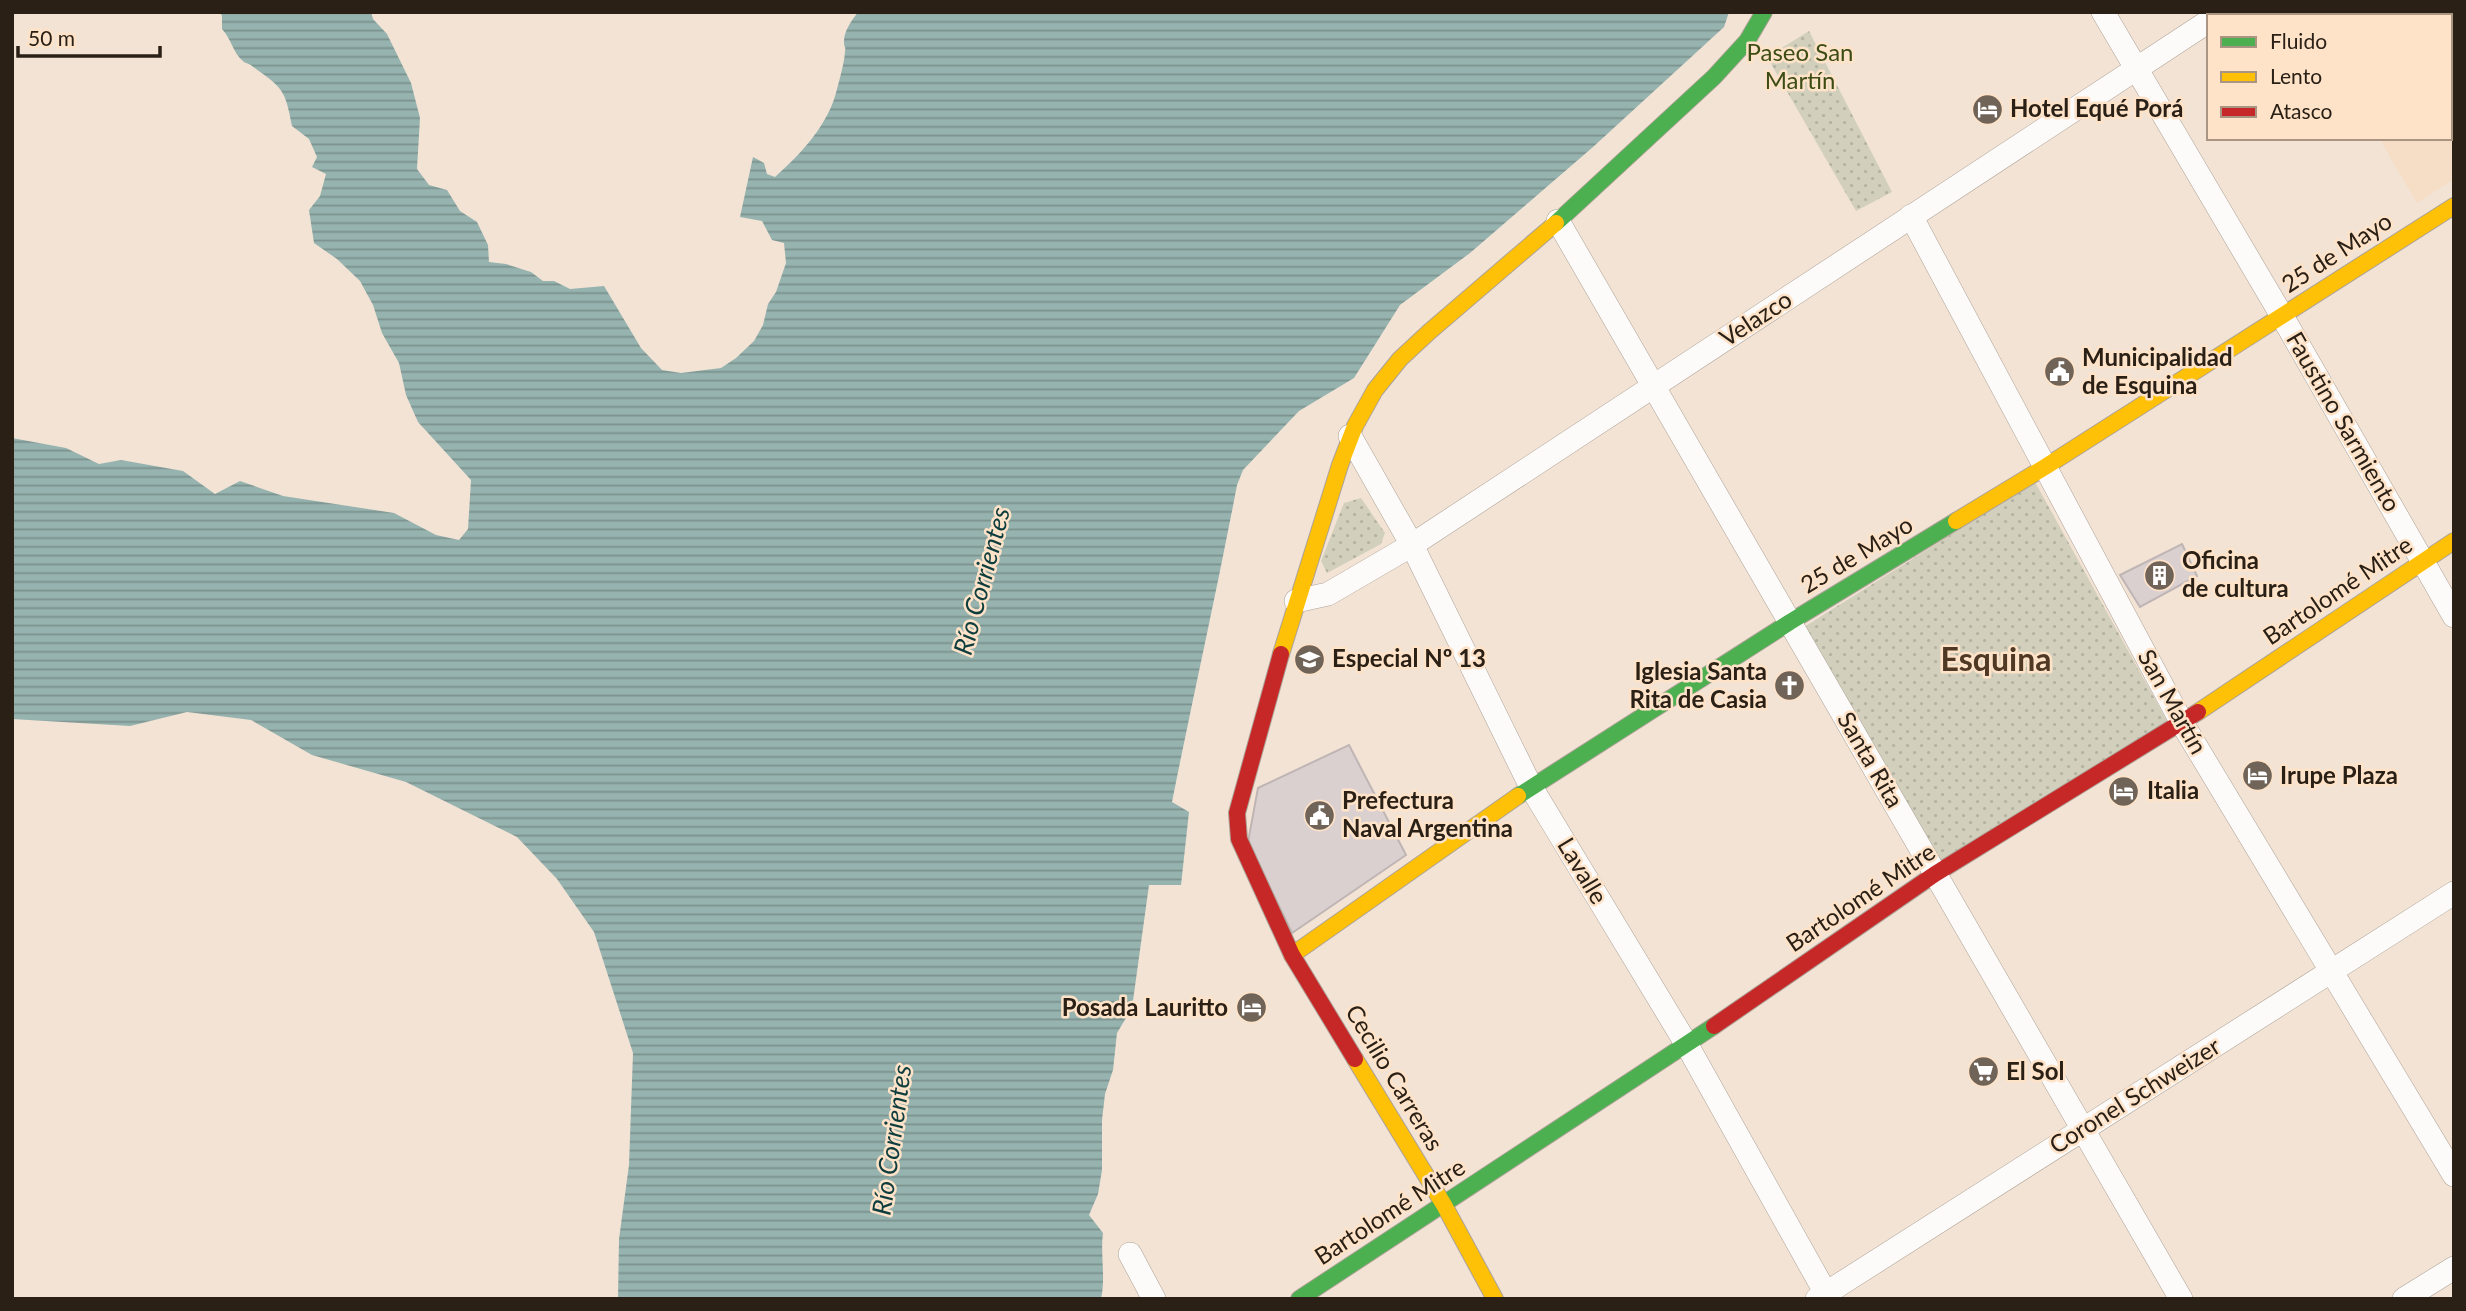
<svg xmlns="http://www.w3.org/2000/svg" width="2466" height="1311" viewBox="0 0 2466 1311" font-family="Lato,sans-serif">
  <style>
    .built { fill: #f6ddc6 }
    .park { fill: url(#park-dots) }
    .water { fill: url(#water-rules) }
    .building { fill: #dbd0d0; stroke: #c0b5b5; stroke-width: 2 }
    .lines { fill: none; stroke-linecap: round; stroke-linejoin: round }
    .street-casing { stroke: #ada297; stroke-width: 24 }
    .fast-casing { stroke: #ada297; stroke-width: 18 }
    .slow-casing { stroke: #ada297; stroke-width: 18 }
    .jam-casing { stroke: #ada297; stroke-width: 18 }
    .street { stroke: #fdfbf9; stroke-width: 23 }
    .fast { stroke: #4caf50; stroke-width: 16 }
    .slow { stroke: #ffc107; stroke-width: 16 }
    .jam { stroke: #c62828; stroke-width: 16 }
    .labels { text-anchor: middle; stroke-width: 5; stroke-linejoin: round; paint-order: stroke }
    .park-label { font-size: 24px; fill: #3d4c15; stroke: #fee3c9 }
    .poi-label { font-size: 24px; font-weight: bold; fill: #2a2016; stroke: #fee3c9; text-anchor: start }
    .street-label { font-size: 24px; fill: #2a2016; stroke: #fee3c9 }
    .water-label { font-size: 26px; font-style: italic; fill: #0e3d3e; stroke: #fee3c9 }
    .district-label { font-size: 32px; font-weight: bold; fill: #4f3924; stroke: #fee3c9 }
  </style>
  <defs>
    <pattern id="park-dots" width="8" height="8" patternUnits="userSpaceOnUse" patternTransform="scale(1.75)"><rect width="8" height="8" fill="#d2d0bc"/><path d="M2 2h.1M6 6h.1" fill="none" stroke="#b4b2a1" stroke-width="1.8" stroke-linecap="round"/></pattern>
    <pattern id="water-rules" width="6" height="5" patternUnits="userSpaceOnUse" patternTransform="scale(1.75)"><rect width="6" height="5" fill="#96b3af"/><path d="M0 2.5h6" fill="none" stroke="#7b918d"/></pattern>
  </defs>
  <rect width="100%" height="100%" fill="#f2e3d5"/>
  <path class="built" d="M 2450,55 L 2454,60 L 2454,179 L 2417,203 L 2379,138 L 2450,138 Z"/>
  <g class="park">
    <path d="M 1809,31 L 1892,192 L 1856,211 L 1767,57 Z"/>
    <path d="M 2035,482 L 2167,721 L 1938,862 L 1804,627 Z"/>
    <path d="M 1361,498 L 1385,533 L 1381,544 L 1327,573 L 1321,561 L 1344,503 Z"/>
  </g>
  <path class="water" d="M 220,12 L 371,12 L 373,19 L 387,34 L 411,83 L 420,118 L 417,169 L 429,185 L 447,190 L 460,211 L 477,222 L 488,245 L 489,262 L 506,264 L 531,272 L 543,281 L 554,281 L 570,289 L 604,286 L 641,348 L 662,370 L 681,373 L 721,368 L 736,358 L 754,341 L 763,325 L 768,304 L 776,292 L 786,263 L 784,243 L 772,240 L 762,221 L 740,217 L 753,157 L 764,163 L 767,174 L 775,177 C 801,154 829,124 837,89 C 840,78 844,64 845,52 C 846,44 844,50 844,41 C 844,31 852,20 858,12 L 1729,12 L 1724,27 L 1593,147 L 1470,253 L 1400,305 L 1354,378 L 1299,411 L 1243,470 L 1237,485 C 1217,591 1193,696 1172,802 L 1189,812 L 1181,885 L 1149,885 L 1132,1008 L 1117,1033 L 1113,1070 L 1105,1094 L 1102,1120 L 1102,1170 L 1098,1194 L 1089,1215 L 1103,1233 C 1100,1255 1106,1277 1101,1299 L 618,1299 L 619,1239 L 629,1165 L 633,1053 L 594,932 L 557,879 L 517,837 L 406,782 L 312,755 L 251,720 L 187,712 L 130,726 L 12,719 L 12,438 L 66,448 L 99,464 L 121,460 L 183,471 L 215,494 L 240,481 L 283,496 L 394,513 L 436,535 L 459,540 L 468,529 L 471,480 L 418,422 L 406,395 L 399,363 L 382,333 L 373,305 L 360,281 L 337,259 L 314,243 L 309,210 L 320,196 L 326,174 L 312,167 L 317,157 L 309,139 L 292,126 C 285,89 283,88 252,66 C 249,63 246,64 243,61 C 233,53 231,38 222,29 L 222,16 Z"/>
  <g class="building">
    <path d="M 2182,544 L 2197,576 L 2140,607 L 2120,575 Z"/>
    <path d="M 1349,745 L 1406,855 L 1292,933 L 1248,842 L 1258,788 Z"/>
  </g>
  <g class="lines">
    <defs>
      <g id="street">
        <path d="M 2103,12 L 2282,316 L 2454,616"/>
        <path d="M 1911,216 L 2182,723 L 2454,1175"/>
        <path d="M 1558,221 L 2181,1299"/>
        <path d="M 1350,436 L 1412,545 L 1531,787 L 1687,1045 L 1829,1299"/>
        <path d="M 1296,601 L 1328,594 L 1412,545 L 2209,21"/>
        <path d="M 1130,1254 L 1154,1299"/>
        <path d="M 1817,1299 L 2454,893"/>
        <path d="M 2404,1299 L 2454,1268"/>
      </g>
      <g id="fast">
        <path d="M 1556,223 L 1714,77 L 1747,41 L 1764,12"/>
        <path d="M 1518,796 L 1790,622 L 1956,521"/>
        <path d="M 1299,1299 L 1714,1026"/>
      </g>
      <g id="slow">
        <path d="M 1956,521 L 2045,467 L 2454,206"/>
        <path d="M 1281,654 L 1340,465 L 1355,426 L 1375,390 L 1400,359 L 1429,332 L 1556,223"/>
        <path d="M 2198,712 L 2454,541"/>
        <path d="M 1292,955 L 1518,796"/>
        <path d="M 1355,1059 L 1444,1205 L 1495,1299"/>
      </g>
      <g id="jam">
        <path d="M 1281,654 L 1237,813 L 1239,839 L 1292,955 L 1355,1059"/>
        <path d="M 1714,1026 L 1935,874 L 2198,712"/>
      </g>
    </defs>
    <use href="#street" class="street-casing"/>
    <use href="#fast" class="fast-casing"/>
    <use href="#slow" class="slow-casing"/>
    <use href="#jam" class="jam-casing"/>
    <use href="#street" class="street"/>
    <use href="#fast" class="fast"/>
    <use href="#slow" class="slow"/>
    <use href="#jam" class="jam"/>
  </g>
  <defs>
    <symbol id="hotel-disc" viewBox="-11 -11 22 22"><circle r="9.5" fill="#706459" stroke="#fee3c9"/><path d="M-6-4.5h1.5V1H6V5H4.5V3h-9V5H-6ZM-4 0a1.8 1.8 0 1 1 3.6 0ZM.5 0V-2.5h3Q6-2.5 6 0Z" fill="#fff"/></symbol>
    <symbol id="civic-disc" viewBox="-11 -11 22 22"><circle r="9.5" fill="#706459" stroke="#fee3c9"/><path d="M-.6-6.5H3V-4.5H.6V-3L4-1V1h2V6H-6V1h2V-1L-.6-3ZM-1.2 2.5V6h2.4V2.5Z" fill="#fff"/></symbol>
    <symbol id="building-disc" viewBox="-11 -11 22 22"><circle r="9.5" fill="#706459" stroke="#fee3c9"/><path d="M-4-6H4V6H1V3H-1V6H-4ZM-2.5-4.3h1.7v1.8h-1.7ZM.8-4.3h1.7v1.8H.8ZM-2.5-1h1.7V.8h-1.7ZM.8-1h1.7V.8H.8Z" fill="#fff"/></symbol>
    <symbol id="school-disc" viewBox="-11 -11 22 22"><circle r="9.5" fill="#706459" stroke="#fee3c9"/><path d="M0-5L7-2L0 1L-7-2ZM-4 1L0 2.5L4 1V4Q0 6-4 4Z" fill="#fff"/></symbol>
    <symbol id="church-disc" viewBox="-11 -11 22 22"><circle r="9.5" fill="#706459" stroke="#fee3c9"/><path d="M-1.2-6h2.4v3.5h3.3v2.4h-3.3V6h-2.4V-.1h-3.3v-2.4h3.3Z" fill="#fff"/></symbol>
    <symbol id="supermarket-disc" viewBox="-11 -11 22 22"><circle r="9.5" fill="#706459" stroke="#fee3c9"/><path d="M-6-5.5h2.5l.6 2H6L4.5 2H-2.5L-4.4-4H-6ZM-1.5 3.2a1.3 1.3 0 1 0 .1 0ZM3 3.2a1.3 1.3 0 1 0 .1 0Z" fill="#fff"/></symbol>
  </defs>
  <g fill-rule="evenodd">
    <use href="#hotel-disc" x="1970" y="92" width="35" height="35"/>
    <use href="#civic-disc" x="2042" y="354" width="35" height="35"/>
    <use href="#building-disc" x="2142" y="558" width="35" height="35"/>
    <use href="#school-disc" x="1292" y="642" width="35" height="35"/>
    <use href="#church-disc" x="1772" y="668" width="35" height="35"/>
    <use href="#hotel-disc" x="2240" y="758" width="35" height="35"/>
    <use href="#hotel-disc" x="2106" y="774" width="35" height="35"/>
    <use href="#civic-disc" x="1302" y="798" width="35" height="35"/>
    <use href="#hotel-disc" x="1234" y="990" width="35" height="35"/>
    <use href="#supermarket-disc" x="1966" y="1054" width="35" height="35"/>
  </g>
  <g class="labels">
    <g class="park-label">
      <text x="1800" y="61">Paseo San<tspan x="1800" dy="28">Martín</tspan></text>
    </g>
    <g class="poi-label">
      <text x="2010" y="117">Hotel Equé Porá</text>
      <text x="2082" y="366">Municipalidad<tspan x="2082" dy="28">de Esquina</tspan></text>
      <text x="2182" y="569">Oficina<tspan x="2182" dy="28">de cultura</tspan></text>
      <text x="1332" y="667">Especial Nº 13</text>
      <text x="1767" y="680" text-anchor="end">Iglesia Santa<tspan x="1767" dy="28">Rita de Casia</tspan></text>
      <text x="2280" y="784">Irupe Plaza</text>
      <text x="2147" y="799">Italia</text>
      <text x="1342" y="809">Prefectura<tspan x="1342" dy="28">Naval Argentina</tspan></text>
      <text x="1228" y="1016" text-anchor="end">Posada Lauritto</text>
      <text x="2006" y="1080">El Sol</text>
    </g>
    <g class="street-label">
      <text transform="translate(2337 253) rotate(-33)" y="8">25 de Mayo</text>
      <text transform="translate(1756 319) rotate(-33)" y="8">Velazco</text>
      <text transform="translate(2343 422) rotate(60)" y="8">Faustino Sarmiento</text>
      <text transform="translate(1857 555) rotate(-31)" y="8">25 de Mayo</text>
      <text transform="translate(2338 591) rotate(-34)" y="8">Bartolomé Mitre</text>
      <text transform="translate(2172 702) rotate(61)" y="8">San Martín</text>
      <text transform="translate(1870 760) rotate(60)" y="8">Santa Rita</text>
      <text transform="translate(1582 871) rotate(59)" y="8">Lavalle</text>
      <text transform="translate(1861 898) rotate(-34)" y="8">Bartolomé Mitre</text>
      <text transform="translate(1394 1078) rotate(59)" y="8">Cecilio Carreras</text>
      <text transform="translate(2135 1096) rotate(-32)" y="8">Coronel Schweizer</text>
      <text transform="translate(1390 1212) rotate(-33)" y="8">Bartolomé Mitre</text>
    </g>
    <g class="water-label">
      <text transform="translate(982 581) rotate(-75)" y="9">Río Corrientes</text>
      <text transform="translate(892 1140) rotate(-82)" y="9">Río Corrientes</text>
    </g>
    <g class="district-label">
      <text x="1996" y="671">Esquina</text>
    </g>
  </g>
  <rect width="2466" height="1311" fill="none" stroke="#2a2016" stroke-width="28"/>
  <rect x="2207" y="14" width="245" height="126" fill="#fee3c9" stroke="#a99581" stroke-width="2"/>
  <rect x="2221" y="37" width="35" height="10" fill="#4caf50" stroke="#a99581" stroke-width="2"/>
  <text x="2270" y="49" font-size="21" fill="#2a2016">Fluido</text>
  <rect x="2221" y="72" width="35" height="10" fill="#ffc107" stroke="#a99581" stroke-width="2"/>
  <text x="2270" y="84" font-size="21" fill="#2a2016">Lento</text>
  <rect x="2221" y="107" width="35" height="10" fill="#c62828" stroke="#a99581" stroke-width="2"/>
  <text x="2270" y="119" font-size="21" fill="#2a2016">Atasco</text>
  <path d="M18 46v10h142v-10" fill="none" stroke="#2a2016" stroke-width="3.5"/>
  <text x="28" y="46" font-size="21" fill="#2a2016" stroke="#fee3c9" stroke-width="5" paint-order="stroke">50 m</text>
</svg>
